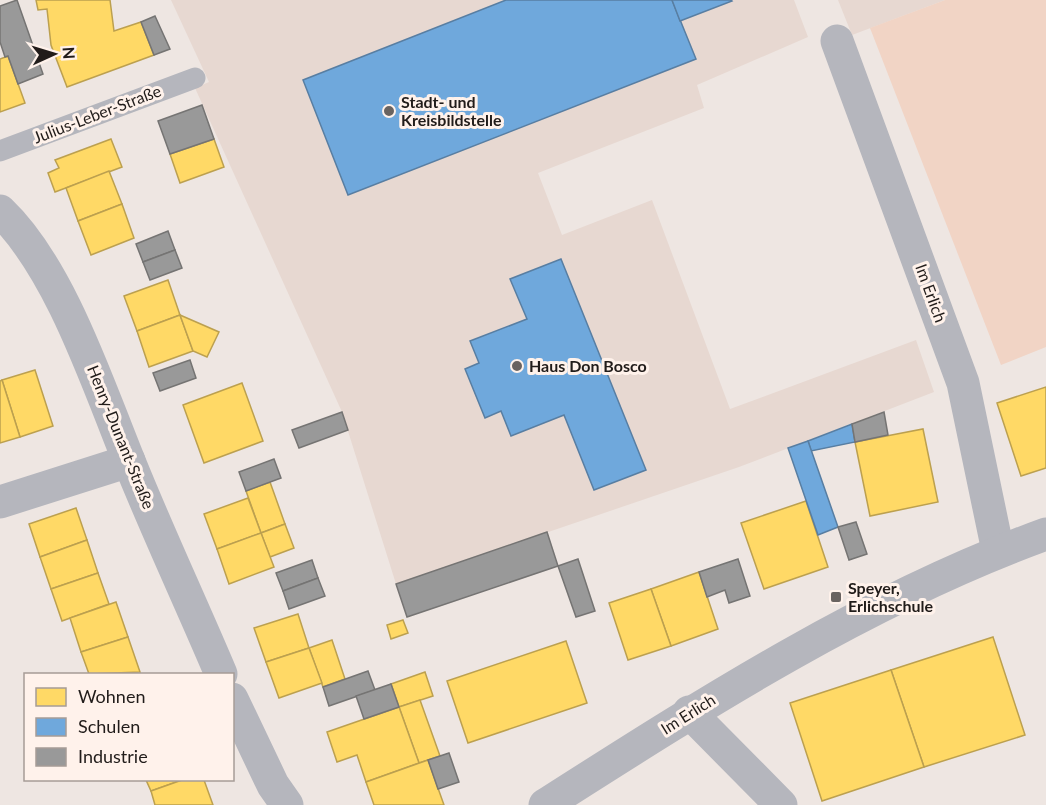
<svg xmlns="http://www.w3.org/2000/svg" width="1046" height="805" viewBox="0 0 1046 805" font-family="Lato,sans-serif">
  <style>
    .built { fill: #e7d8d1 }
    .green { fill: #f1d4c5 }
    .homes { fill: #ffd966; stroke: #bca04f; stroke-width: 1.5 }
    .schools { fill: #6fa8dc; stroke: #587ea2; stroke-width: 1.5 }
    .industry { fill: #999; stroke: #757473; stroke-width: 1.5 }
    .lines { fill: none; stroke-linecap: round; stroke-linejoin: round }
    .lane { stroke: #b5b6bd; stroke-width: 21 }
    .street { stroke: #b5b6bd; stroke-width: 33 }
    .poi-dot { fill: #696360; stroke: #fff2eb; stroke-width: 2 }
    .labels { text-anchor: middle; stroke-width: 6; stroke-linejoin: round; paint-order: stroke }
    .poi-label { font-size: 16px; font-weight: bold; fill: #211c1a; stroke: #fff2eb; text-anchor: start }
    .street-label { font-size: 16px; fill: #211c1a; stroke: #fff2eb }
  </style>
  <rect width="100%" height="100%" fill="#eee6e2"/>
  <g class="built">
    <path d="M 171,0 L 794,0 L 808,37 L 697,85 L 704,108 L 538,173 L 562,235 L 652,200 L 730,409 L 916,340 L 934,392 L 739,467 L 396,584 L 342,412 L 195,88 L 209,82 Z"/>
    <path d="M 838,0 L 945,0 L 852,35 Z"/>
  </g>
  <path class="green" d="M 945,0 L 1046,0 L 1046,347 L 1001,365 L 870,28 Z"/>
  <g class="homes">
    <path d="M 36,0 L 110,0 L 114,31 L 141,22 L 154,55 L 67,87 L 51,45 L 47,9 L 38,10 Z"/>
    <path d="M 8,56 L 25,103 L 0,112 L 0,59 Z"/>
    <path d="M 111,139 L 122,167 L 55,192 L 48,173 L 59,168 L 55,160 Z"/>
    <path d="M 214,139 L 224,167 L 180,183 L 170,154 Z"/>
    <path d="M 109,171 L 122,204 L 78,221 L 66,188 Z"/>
    <path d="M 122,204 L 134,238 L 91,255 L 78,221 Z"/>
    <path d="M 168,280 L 180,315 L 137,331 L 124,296 Z"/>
    <path d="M 180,315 L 193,351 L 149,367 L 137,331 Z"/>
    <path d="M 180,315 L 219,332 L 207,357 L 193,351 Z"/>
    <path d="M 35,370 L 53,426 L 20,437 L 2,380 Z"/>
    <path d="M 2,380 L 20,437 L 0,443 L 0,381 Z"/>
    <path d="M 242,383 L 263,441 L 204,463 L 183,405 Z"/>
    <path d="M 1046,387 L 1046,468 L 1021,476 L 997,403 Z"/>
    <path d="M 923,429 L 938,502 L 870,516 L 855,442 Z"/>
    <path d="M 270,482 L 285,524 L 261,533 L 246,491 Z"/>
    <path d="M 248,498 L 261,533 L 217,549 L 204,514 Z"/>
    <path d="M 806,501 L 828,567 L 764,589 L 741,523 Z"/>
    <path d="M 76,508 L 87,540 L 40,557 L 29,524 Z"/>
    <path d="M 285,524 L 294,548 L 270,557 L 261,533 Z"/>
    <path d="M 261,533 L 274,567 L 229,584 L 217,549 Z"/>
    <path d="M 87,540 L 98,573 L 51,589 L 40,557 Z"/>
    <path d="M 699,572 L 718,629 L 671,646 L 651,589 Z"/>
    <path d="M 98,573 L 109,604 L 62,621 L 51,589 Z"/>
    <path d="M 651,589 L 671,646 L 628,660 L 609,603 Z"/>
    <path d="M 116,602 L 128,637 L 81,652 L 70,618 Z"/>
    <path d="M 298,614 L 309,648 L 266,662 L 254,628 Z"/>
    <path d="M 403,620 L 408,633 L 391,639 L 387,625 Z"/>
    <path d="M 128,637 L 140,672 L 89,674 L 81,652 Z"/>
    <path d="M 993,637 L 1025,735 L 924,767 L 891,670 Z"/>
    <path d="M 332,640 L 345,679 L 323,687 L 309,648 Z"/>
    <path d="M 566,641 L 587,703 L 468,743 L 447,681 Z"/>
    <path d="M 309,648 L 322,683 L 279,698 L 266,662 Z"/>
    <path d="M 891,670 L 924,767 L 822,801 L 790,703 Z"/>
    <path d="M 425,672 L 433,696 L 399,707 L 391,684 Z"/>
    <path d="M 420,700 L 440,756 L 419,763 L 399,707 Z"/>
    <path d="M 399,707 L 419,763 L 366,782 L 357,755 L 337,762 L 327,732 Z"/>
    <path d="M 428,760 L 444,805 L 374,805 L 366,782 Z"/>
    <path d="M 146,780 L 182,780 L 151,791 Z"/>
    <path d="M 182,780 L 204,780 L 213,805 L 155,805 L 151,791 Z"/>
  </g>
  <g class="schools">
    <path d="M 506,0 L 672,0 L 696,59 L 348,195 L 303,80 Z"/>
    <path d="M 672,0 L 731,0 L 732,1 L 680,21 Z"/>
    <path d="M 561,259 L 646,470 L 594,490 L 564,415 L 511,436 L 501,411 L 485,418 L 465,369 L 479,363 L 470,341 L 527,319 L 510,279 Z"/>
    <path d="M 852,424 L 855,442 L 811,451 L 808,441 Z"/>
    <path d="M 808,441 L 838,527 L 818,535 L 788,448 Z"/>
  </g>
  <g class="industry">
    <path d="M 17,0 L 43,74 L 18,84 L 8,56 L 5,57 L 0,42 L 0,6 Z"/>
    <path d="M 155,16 L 170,49 L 154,55 L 141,22 Z"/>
    <path d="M 202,105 L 214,139 L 170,154 L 158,121 Z"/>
    <path d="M 168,231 L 175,250 L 143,262 L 136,244 Z"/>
    <path d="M 175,250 L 182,268 L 150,280 L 143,262 Z"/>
    <path d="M 190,360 L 196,378 L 160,391 L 153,373 Z"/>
    <path d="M 342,412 L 348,430 L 299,448 L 292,430 Z"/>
    <path d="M 884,412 L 888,435 L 855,442 L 852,424 Z"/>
    <path d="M 274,459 L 281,478 L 246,491 L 239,472 Z"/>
    <path d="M 856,522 L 867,554 L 849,560 L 838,527 Z"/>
    <path d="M 547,532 L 558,566 L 407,617 L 396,584 Z"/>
    <path d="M 578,559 L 595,611 L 576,617 L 558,566 Z"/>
    <path d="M 738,559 L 750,596 L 729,603 L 725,590 L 707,597 L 699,572 Z"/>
    <path d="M 312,560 L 318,578 L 283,591 L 276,573 Z"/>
    <path d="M 318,578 L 325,596 L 289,609 L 283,591 Z"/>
    <path d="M 368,671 L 375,690 L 329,706 L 323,687 Z"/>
    <path d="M 391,684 L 399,707 L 364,719 L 356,696 Z"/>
    <path d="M 449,753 L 459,782 L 438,789 L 428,760 Z"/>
  </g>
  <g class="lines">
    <path class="lane" d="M 0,151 L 195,78"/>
    <g class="street">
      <path d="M 837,41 L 963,383 L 998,551"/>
      <path d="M 0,211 C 60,268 98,385 129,461 C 158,533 191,603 221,674"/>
      <path d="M 0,502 L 129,461"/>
      <path d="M 232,699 L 273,785 L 287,805"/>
      <path d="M 689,712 L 781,805"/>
      <path d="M 545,805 C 705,703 867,599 1046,534"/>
    </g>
  </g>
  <g class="poi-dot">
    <circle cx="389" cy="111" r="6"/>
    <circle cx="517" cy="366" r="6"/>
    <rect x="830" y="591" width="12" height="12" rx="3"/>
  </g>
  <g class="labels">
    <g class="poi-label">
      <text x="401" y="108">Stadt- und<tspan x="401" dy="18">Kreisbildstelle</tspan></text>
      <text x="529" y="372">Haus Don Bosco</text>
      <text x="848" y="594">Speyer,<tspan x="848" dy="18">Erlichschule</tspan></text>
    </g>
    <g class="street-label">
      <text transform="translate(97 114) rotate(-21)" y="6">Julius-Leber-Straße</text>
      <text transform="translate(931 293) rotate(70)" y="6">Im Erlich</text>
      <text transform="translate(121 437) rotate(68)" y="6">Henry-Dunant-Straße</text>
      <text transform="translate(688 714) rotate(-32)" y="6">Im Erlich</text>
    </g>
  </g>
  <rect x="24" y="673" width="210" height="108" fill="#fff2eb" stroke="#a69c97" stroke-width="1.5"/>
  <rect x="36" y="688" width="30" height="18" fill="#ffd966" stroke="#a69c97" stroke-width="1.5"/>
  <text x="78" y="703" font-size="18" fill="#211c1a">Wohnen</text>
  <rect x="36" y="718" width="30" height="18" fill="#6fa8dc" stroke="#a69c97" stroke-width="1.5"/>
  <text x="78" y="733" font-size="18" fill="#211c1a">Schulen</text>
  <rect x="36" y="748" width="30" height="18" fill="#999999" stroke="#a69c97" stroke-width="1.5"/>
  <text x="78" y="763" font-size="18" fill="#211c1a">Industrie</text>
  <g transform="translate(54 54) rotate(86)" stroke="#fff2eb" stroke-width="4.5" paint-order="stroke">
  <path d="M0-4.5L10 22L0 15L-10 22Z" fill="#211c1a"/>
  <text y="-9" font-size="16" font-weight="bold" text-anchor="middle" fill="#211c1a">N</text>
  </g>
</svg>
